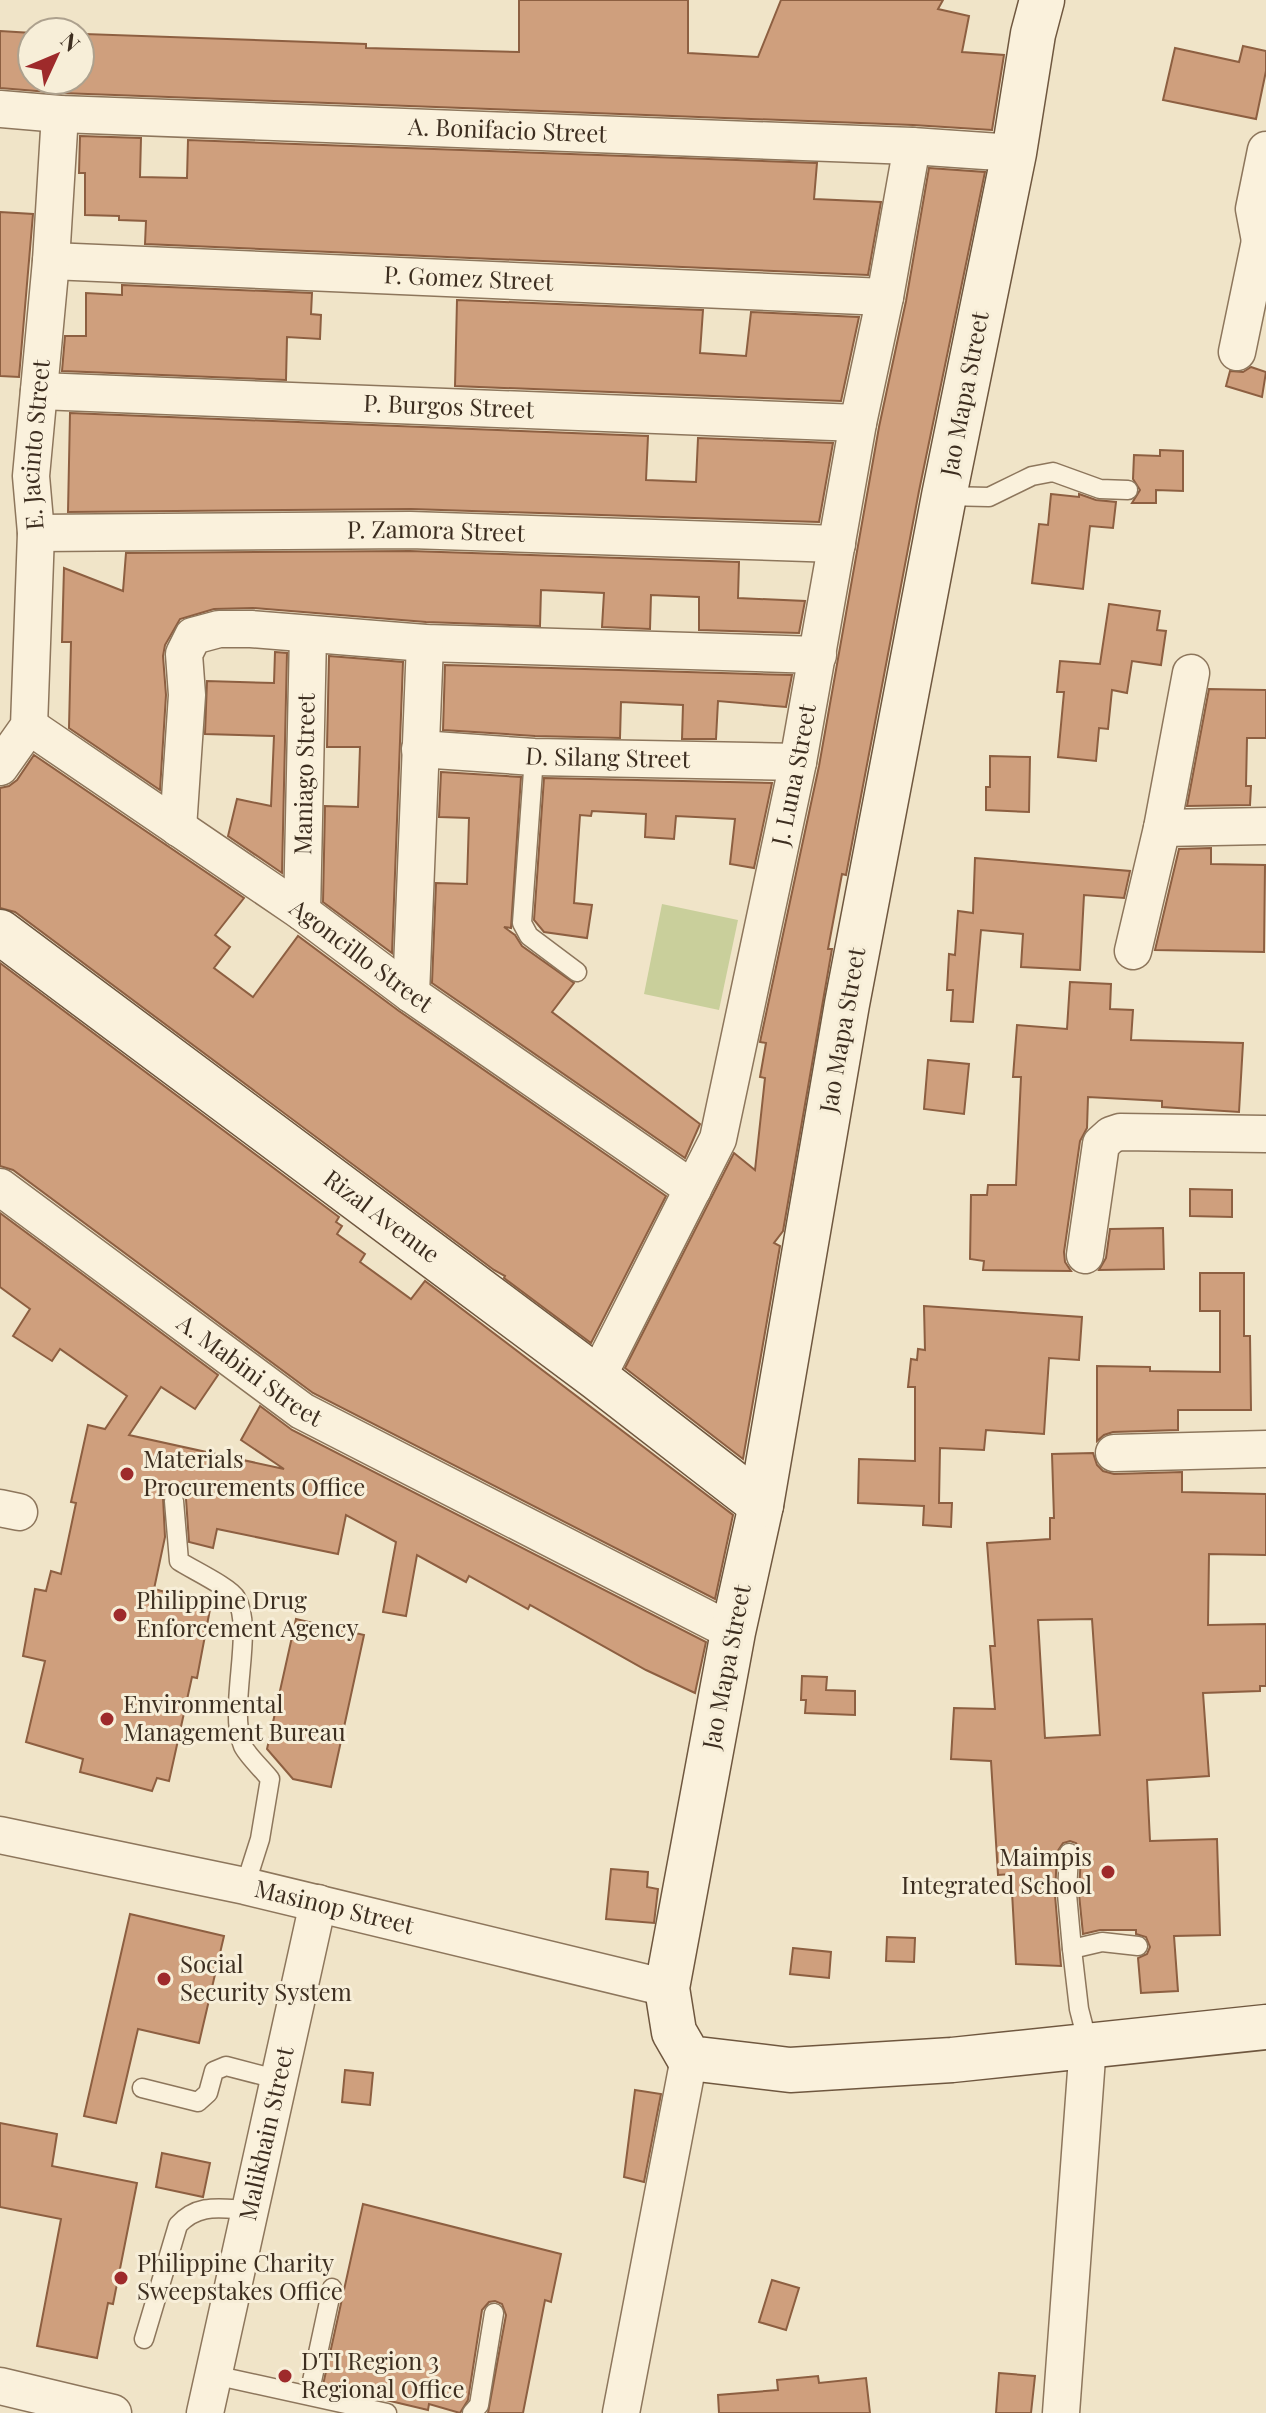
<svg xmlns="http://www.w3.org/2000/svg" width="1266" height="2413" viewBox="0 0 1266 2413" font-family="'Playfair Display',serif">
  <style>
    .green { fill: #c9cf9b }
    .building { fill: #cf9f7d; stroke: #8d5f41; stroke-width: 2; fill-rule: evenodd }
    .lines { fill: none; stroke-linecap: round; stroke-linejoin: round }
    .lane-casing { stroke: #8d765c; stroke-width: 21 }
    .street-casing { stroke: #8d765c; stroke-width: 39 }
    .secondary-casing { stroke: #6f573f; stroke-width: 47 }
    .lane { stroke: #faf1dc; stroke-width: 18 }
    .street { stroke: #faf1dc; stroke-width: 36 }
    .secondary { stroke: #faf1dc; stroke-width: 44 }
    .poi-dot { fill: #9e2a2b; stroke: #f7eed8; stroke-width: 3 }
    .labels { text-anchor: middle; stroke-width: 6; stroke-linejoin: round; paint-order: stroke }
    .street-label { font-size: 24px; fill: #3d2e20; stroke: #f7eed8 }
    .poi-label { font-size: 24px; fill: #3d2e20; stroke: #f7eed8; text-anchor: start }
  </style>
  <rect width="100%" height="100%" fill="#f0e4c8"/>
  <path class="green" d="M 662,904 L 738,920 L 719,1010 L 644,994 Z"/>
  <g class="building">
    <path d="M 519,0 L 688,0 L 688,53 L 758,57 L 781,0 L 943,0 L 938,9 L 969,16 L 962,52 L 1004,55 L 992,130 L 913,125 L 61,93 L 0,88 L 0,31 L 32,33 L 32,80 L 80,80 L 80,37 L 85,37 L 85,34 L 366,44 L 366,48 L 519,52 Z"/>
    <path d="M 1243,46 L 1266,51 L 1266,71 L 1256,119 L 1163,100 L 1175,48 L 1239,62 Z"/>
    <path d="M 80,136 L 141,138 L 140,177 L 187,178 L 188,140 L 817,163 L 814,199 L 881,202 L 868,275 L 145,244 L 146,221 L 119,220 L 119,216 L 85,215 L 85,173 L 79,173 Z"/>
    <path d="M 929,168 L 985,172 L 919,491 L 846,875 L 842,874 L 828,949 L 832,949 L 783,1231 L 774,1243 L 780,1246 L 743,1459 L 625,1368 L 734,1153 L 755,1170 L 765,1078 L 760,1077 L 766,1043 L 760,1042 L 819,766 L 879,427 L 906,301 Z"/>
    <path d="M 0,212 L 33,214 L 19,377 L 0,376 Z"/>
    <path d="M 122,285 L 312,293 L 311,314 L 321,315 L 320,339 L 287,337 L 286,380 L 62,371 L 65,336 L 86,336 L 86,293 L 122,295 Z"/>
    <path d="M 457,300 L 703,310 L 700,353 L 746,356 L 751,312 L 859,317 L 841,401 L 455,386 Z"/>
    <path d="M 1251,367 L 1266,372 L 1262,397 L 1226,386 L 1230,371 L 1243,372 Z"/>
    <path d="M 70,413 L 648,436 L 646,480 L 696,482 L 698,438 L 833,443 L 819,522 L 411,509 L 68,512 Z"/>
    <path d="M 1160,450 L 1183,451 L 1183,491 L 1156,490 L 1156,503 L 1132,503 L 1140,490 L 1133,479 L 1134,455 L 1160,456 Z"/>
    <path d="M 1051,494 L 1079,497 L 1079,494 L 1096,500 L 1116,502 L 1113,528 L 1090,526 L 1083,589 L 1032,583 L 1039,524 L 1048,525 Z"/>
    <path d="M 410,551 L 739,562 L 738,598 L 805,601 L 799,633 L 699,630 L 699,597 L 651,595 L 650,629 L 602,627 L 604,593 L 541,590 L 540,626 L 426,622 L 253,608 L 214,609 L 180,619 L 165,645 L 163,656 L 166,695 L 160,790 L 69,728 L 71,642 L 62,642 L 64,568 L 123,591 L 126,553 Z"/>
    <path d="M 1109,604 L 1160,611 L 1157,630 L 1166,631 L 1161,665 L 1132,661 L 1127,693 L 1112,690 L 1108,729 L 1099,728 L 1096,761 L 1058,757 L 1064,692 L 1057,692 L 1060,661 L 1100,664 Z"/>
    <path d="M 275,652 L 287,653 L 282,873 L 228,836 L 237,799 L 271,806 L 274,736 L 205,734 L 207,681 L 274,683 Z"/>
    <path d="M 329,656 L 403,662 L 392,953 L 323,902 L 325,806 L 358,807 L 360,747 L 327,747 Z"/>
    <path d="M 445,665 L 792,675 L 786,707 L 718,701 L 716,739 L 682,739 L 683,705 L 621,702 L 620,738 L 535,736 L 443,730 Z"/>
    <path d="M 1209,689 L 1266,690 L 1266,738 L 1247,738 L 1246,786 L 1251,786 L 1250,805 L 1187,806 Z"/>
    <path d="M 34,755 L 244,898 L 215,935 L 230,947 L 214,968 L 253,997 L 298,936 L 399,1011 L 666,1196 L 591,1343 L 504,1278 L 505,1276 L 494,1270 L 15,912 L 0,908 L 0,788 L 9,786 L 17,780 Z"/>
    <path d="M 990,756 L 1030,757 L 1029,812 L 986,810 L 986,787 L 990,787 Z"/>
    <path d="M 441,772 L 521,777 L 511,928 L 504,927 L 515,935 L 522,946 L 574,983 L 552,1012 L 700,1124 L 685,1158 L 432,983 L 436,883 L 467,884 L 469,818 L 439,817 Z"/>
    <path d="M 544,778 L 772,783 L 754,868 L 730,864 L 735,819 L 676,816 L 674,839 L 645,837 L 646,814 L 592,811 L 591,816 L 580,815 L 574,903 L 592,905 L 587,938 L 544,932 L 534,920 Z"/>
    <path d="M 1211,848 L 1211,864 L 1265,865 L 1264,952 L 1155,950 L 1179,849 Z"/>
    <path d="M 975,858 L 1130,871 L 1124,898 L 1084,895 L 1080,970 L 1021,967 L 1023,934 L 981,930 L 973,1022 L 951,1021 L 953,990 L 947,990 L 949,954 L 955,955 L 958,911 L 973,913 Z"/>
    <path d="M 0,963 L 339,1217 L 336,1222 L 342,1226 L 337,1234 L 365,1254 L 360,1262 L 411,1299 L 425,1281 L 733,1515 L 715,1599 L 313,1393 L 13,1170 L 0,1166 Z"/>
    <path d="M 1070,982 L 1111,984 L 1110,1009 L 1133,1010 L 1131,1040 L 1243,1043 L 1239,1112 L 1162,1107 L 1162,1101 L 1088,1097 L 1087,1128 L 1080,1141 L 1064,1252 L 1065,1262 L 1071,1271 L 983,1270 L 984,1261 L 970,1259 L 971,1195 L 987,1195 L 988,1185 L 1016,1185 L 1021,1077 L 1013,1077 L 1017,1025 L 1067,1029 Z"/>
    <path d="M 928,1060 L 969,1064 L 964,1114 L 924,1109 Z"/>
    <path d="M 1190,1189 L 1232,1190 L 1232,1217 L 1190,1216 Z"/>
    <path d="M 0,1213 L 218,1375 L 195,1409 L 161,1387 L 129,1435 L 284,1469 L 241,1440 L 260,1406 L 292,1430 L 706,1642 L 695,1693 L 646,1670 L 530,1605 L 528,1609 L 469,1576 L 466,1582 L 417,1555 L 406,1616 L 383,1612 L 396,1542 L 346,1515 L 338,1554 L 217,1529 L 213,1548 L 189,1542 L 186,1499 L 180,1491 L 174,1489 L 163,1497 L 165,1537 L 154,1589 L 211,1604 L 197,1678 L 192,1677 L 169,1781 L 157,1778 L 152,1791 L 80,1772 L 83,1759 L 26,1742 L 45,1661 L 23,1656 L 35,1589 L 46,1591 L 51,1571 L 61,1574 L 76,1503 L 71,1502 L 88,1425 L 105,1429 L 127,1396 L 60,1349 L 52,1361 L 13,1336 L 30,1309 L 0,1287 Z"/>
    <path d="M 1163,1228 L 1164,1269 L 1099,1270 L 1106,1258 L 1110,1229 Z"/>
    <path d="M 1200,1273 L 1244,1273 L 1244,1336 L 1250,1336 L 1251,1410 L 1178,1410 L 1178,1430 L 1113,1432 L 1104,1435 L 1097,1441 L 1097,1366 L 1150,1367 L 1150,1371 L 1220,1372 L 1220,1311 L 1200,1311 Z"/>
    <path d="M 924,1306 L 1082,1317 L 1079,1360 L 1049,1358 L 1044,1434 L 986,1430 L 984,1450 L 940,1448 L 939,1503 L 952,1503 L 951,1527 L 923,1525 L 924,1506 L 858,1503 L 859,1459 L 915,1461 L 915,1387 L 908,1387 L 911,1359 L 917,1360 L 918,1349 L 925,1350 Z"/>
    <path d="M 1093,1453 L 1097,1465 L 1103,1471 L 1114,1474 L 1182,1472 L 1182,1492 L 1266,1494 L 1266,1555 L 1209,1554 L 1208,1625 L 1266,1624 L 1266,1686 L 1260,1686 L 1260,1691 L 1203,1693 L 1209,1776 L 1147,1780 L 1150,1841 L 1217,1839 L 1220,1935 L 1174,1936 L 1178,1991 L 1141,1993 L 1138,1958 L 1147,1954 L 1150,1947 L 1146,1937 L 1136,1934 L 1136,1930 L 1100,1930 L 1083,1934 L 1079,1894 L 1081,1853 L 1076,1843 L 1070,1841 L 1063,1843 L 1057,1852 L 1055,1895 L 1061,1966 L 1016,1964 L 1011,1874 L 998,1875 L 991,1761 L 951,1759 L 954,1708 L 995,1709 L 990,1646 L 995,1646 L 987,1543 L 1050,1539 L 1050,1518 L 1054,1518 L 1052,1454 ZM 1092,1619 L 1100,1735 L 1045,1738 L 1038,1620 Z"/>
    <path d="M 296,1619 L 364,1635 L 331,1787 L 293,1779 L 267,1749 Z"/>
    <path d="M 802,1676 L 827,1677 L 826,1690 L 855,1691 L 855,1715 L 805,1713 L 806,1700 L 801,1700 Z"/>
    <path d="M 611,1869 L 648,1872 L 647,1887 L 658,1889 L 654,1923 L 606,1919 Z"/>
    <path d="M 130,1914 L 224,1936 L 199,2043 L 138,2029 L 116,2123 L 84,2116 Z"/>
    <path d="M 887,1937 L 915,1938 L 914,1962 L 886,1961 Z"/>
    <path d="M 793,1948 L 831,1952 L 829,1978 L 790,1974 Z"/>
    <path d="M 345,2070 L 373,2073 L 370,2105 L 342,2102 Z"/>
    <path d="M 635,2090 L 661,2094 L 644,2182 L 624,2177 Z"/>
    <path d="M 0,2123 L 57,2134 L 52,2166 L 137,2183 L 113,2304 L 108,2303 L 97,2358 L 37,2346 L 61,2219 L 0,2207 Z"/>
    <path d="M 162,2153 L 210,2163 L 203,2197 L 156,2187 Z"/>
    <path d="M 363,2204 L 561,2254 L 551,2302 L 545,2300 L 523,2413 L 488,2413 L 506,2315 L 502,2304 L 495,2301 L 489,2302 L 482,2310 L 468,2400 L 460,2413 L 429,2404 L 428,2410 L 323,2385 Z"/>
    <path d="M 772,2280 L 799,2288 L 786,2330 L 759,2322 Z"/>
    <path d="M 999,2373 L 1035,2376 L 1031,2413 L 996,2413 Z"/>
    <path d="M 818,2376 L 819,2383 L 866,2378 L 870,2413 L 719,2413 L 718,2395 L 778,2390 L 777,2380 Z"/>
  </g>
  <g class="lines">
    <defs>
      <g id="lane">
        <path d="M 944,496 L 989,497 L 1032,476 L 1053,472 L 1100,489 L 1128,490"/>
        <path d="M 534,757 L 522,923 L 529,936 L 577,972"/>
        <path d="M 174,1501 L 179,1561 C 191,1569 231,1588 236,1598 C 255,1629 227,1708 243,1746 C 247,1755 263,1770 270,1779 L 260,1839 L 245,1886"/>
        <path d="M 1069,1853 L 1067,1894 L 1072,1949"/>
        <path d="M 1088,2044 L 1079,2009 L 1072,1949 L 1102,1942 L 1138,1946"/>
        <path d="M 142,2088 L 198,2102 L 208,2093 L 214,2071 L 226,2066 L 280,2080"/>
        <path d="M 144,2339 L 178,2225 C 199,2202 222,2209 251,2210"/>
        <path d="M 214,2375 L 387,2413"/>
        <path d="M 309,2395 L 332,2288"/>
        <path d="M 472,2413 L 479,2405 L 494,2313"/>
      </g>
      <g id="street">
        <path id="s1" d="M 0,109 L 60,114 L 912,146 L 1014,153"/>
        <path d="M 1266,150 L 1254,209 L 1260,241 L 1266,242"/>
        <path id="s2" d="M 51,261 L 885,297"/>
        <path d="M 1237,352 L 1260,241"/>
        <path id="s3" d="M 39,391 L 858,423"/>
        <path id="s4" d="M 36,533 L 410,530 L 837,544"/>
        <path id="s5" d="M 29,726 L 302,912 L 411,994 L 693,1189"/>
        <path id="s6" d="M 420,749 L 534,757 L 798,762"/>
        <path id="s7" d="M 0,767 L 29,726 L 36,533 L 31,476 L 51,261 L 60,114"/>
        <path d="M 178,828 L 187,695 L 184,654 L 193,636 L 219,629 L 251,629 L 425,643 L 818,655"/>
        <path d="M 1162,828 L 1266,826"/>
        <path id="s8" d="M 302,912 L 308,635"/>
        <path d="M 1133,951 L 1162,828 L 1191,673"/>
        <path d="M 411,994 L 425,643"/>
        <path id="s9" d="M 0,1187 L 302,1411 L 733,1632"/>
        <path d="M 1085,1255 L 1101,1144 L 1111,1135 L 1120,1132 L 1266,1134"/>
        <path id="s10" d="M 597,1378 L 718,1139 L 798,762 L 858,423 L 885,297 L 912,146"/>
        <path d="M 1114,1453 L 1266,1449"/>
        <path d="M 0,1508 L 19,1512"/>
        <path id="s11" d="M 0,1835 L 245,1886 L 667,1988"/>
        <path d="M 0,2386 L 113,2413"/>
        <path id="s12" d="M 205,2413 L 318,1903"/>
        <path d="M 621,2413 L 689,2058"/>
        <path d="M 1061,2413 L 1088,2044"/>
      </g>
      <g id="secondary">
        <path d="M 1042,0 L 1033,34 L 1014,153 L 944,496 L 847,1004 L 761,1505 L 733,1632 L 667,1988 L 674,2032 L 689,2058 L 790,2070 L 952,2060 L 1266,2027"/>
        <path id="s13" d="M 0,932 L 597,1378 L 761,1505"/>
      </g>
    </defs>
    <use href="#lane" class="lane-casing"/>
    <use href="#street" class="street-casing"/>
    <use href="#secondary" class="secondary-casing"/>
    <use href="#lane" class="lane"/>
    <use href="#street" class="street"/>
    <use href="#secondary" class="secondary"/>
  </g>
  <g class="poi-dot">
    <circle cx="127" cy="1474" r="8"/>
    <circle cx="120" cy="1615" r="8"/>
    <circle cx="107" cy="1719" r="8"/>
    <circle cx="1108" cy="1872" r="8"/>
    <circle cx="164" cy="1979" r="8"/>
    <circle cx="121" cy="2278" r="8"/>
    <circle cx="285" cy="2376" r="8"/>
  </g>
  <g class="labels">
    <g class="street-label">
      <text dy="8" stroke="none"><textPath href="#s1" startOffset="508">A. Bonifacio Street</textPath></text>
      <text dy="8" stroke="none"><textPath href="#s2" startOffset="418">P. Gomez Street</textPath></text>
      <text transform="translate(965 394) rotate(-79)" y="8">Jao Mapa Street</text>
      <text dy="8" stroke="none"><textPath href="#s3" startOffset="410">P. Burgos Street</textPath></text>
      <text dy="8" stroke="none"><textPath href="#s7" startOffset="332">E. Jacinto Street</textPath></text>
      <text dy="8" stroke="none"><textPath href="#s4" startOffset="400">P. Zamora Street</textPath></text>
      <text dy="8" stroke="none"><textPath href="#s6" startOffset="188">D. Silang Street</textPath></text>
      <text dy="8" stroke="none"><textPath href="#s8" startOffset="138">Maniago Street</textPath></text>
      <text dy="8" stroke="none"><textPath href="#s10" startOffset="640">J. Luna Street</textPath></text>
      <text dy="8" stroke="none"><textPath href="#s5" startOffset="404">Agoncillo Street</textPath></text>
      <text transform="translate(843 1030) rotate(-80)" y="8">Jao Mapa Street</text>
      <text dy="8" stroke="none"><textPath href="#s13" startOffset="476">Rizal Avenue</textPath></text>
      <text dy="8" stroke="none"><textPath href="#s9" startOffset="310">A. Mabini Street</textPath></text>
      <text transform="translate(727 1667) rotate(-79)" y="8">Jao Mapa Street</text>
      <text dy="8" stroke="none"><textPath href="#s11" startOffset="342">Masinop Street</textPath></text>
      <text dy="8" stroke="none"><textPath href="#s12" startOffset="286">Malikhain Street</textPath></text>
    </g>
    <g class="poi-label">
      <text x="143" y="1468">Materials<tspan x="143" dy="28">Procurements Office</tspan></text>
      <text x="136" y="1609">Philippine Drug<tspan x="136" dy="28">Enforcement Agency</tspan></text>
      <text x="123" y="1713">Environmental<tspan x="123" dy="28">Management Bureau</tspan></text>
      <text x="1092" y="1866" text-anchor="end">Maimpis<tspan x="1092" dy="28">Integrated School</tspan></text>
      <text x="180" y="1973">Social<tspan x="180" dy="28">Security System</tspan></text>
      <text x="137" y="2272">Philippine Charity<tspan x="137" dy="28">Sweepstakes Office</tspan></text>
      <text x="301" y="2370">DTI Region 3<tspan x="301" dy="28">Regional Office</tspan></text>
    </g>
  </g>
  <g transform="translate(56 56) rotate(46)"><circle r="38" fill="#f7eed8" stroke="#ada18e" stroke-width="2"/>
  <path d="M0-6L14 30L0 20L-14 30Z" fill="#9e2a2b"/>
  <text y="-12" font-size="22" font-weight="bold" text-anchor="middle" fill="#3d2e20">N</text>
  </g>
</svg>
